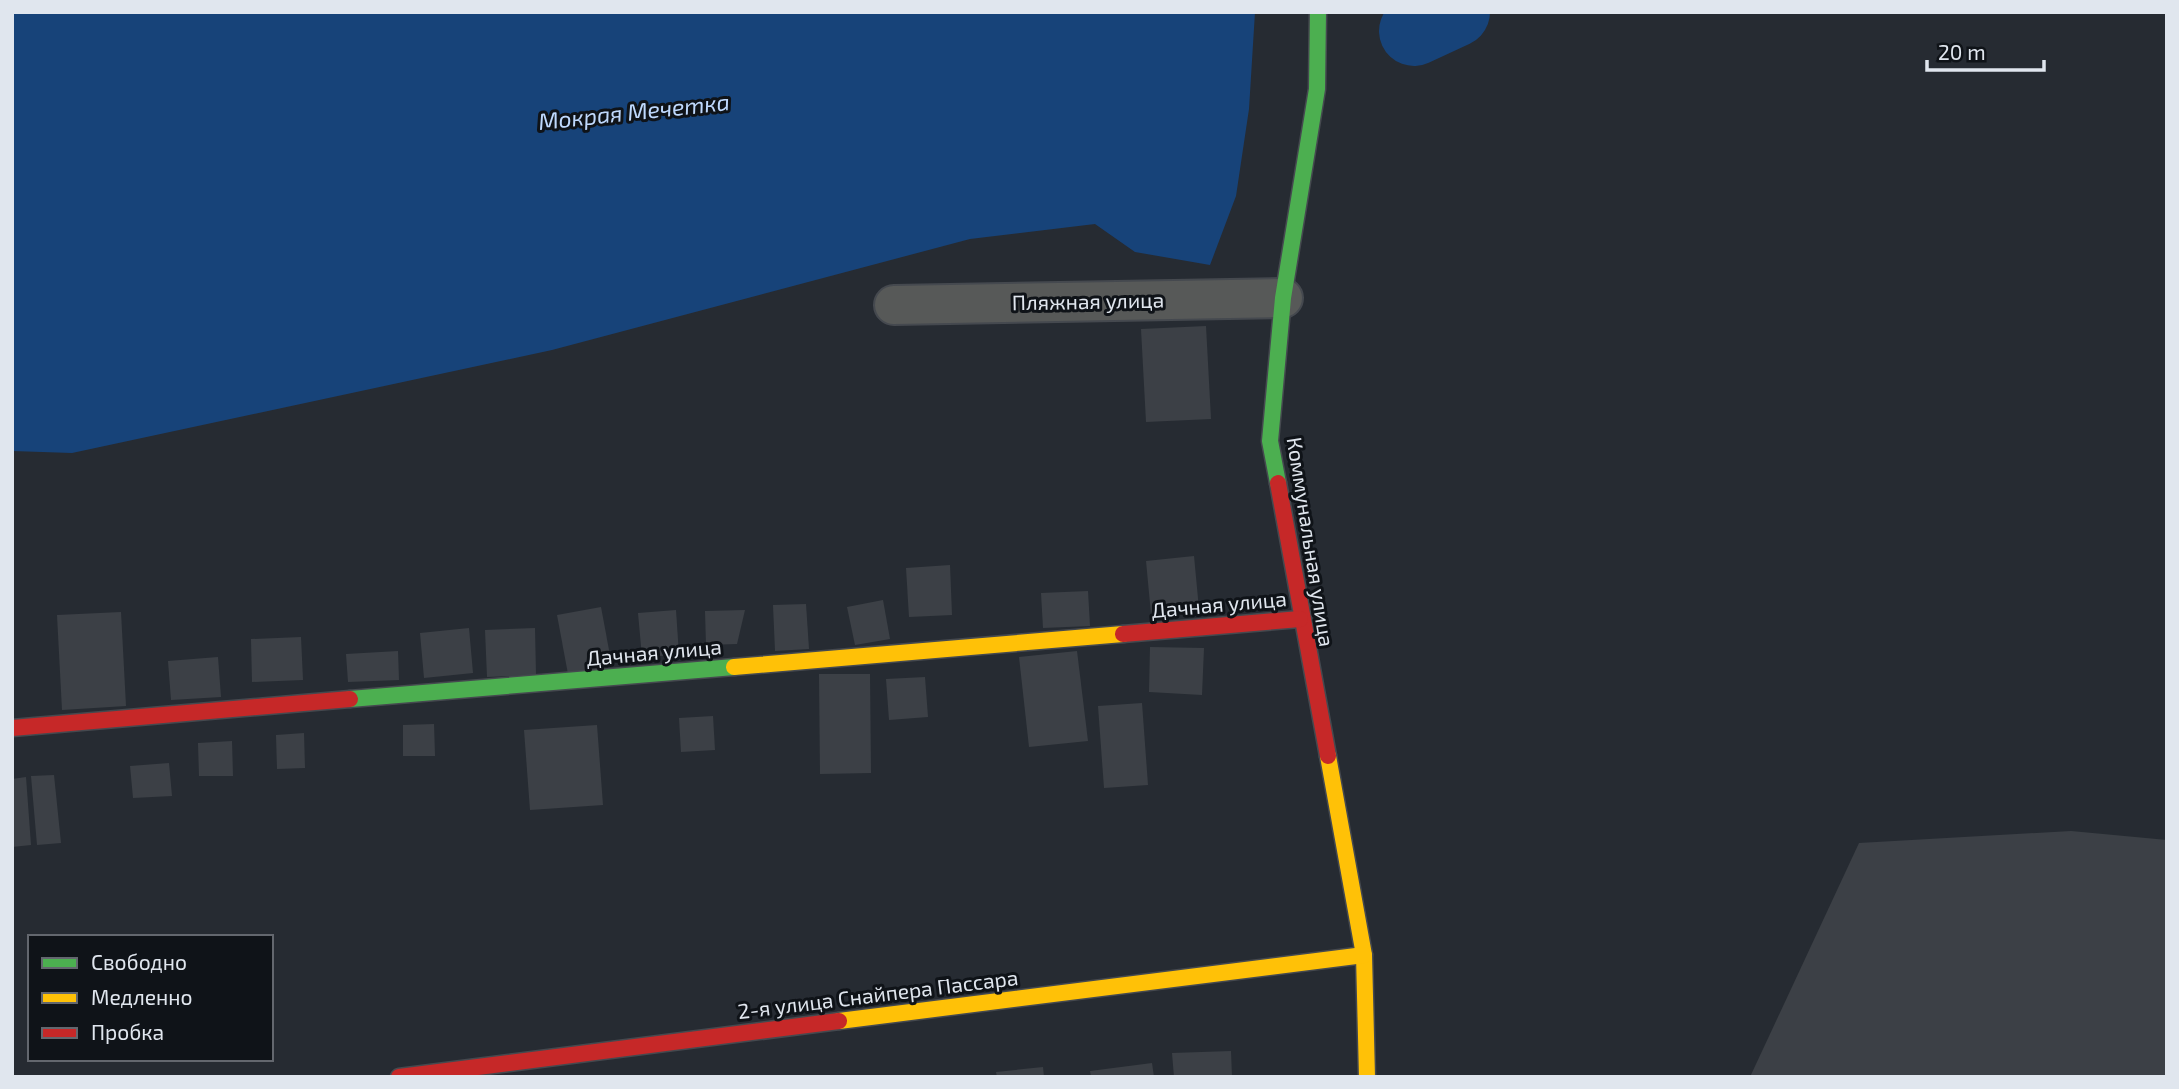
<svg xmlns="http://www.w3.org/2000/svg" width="2179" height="1089" viewBox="0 0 2179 1089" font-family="'Exo 2',sans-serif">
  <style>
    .water { fill: #174379 }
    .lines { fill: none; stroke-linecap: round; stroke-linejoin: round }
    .river { stroke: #174379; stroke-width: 70 }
    .building { fill: #3c4046 }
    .street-casing { stroke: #45494f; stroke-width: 42 }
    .fast-casing { stroke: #45494f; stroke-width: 19 }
    .slow-casing { stroke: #45494f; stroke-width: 19 }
    .jam-casing { stroke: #45494f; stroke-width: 19 }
    .street { stroke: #575958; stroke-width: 38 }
    .fast { stroke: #4caf50; stroke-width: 16 }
    .slow { stroke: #ffc107; stroke-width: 16 }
    .jam { stroke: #c62828; stroke-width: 16 }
    .labels { text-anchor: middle; stroke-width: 6; stroke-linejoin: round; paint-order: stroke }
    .street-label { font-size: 21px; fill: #e0e6ee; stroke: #0f1318 }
    .water-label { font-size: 23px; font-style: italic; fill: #bfd9fd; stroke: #0f1318 }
  </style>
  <rect width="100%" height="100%" fill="#262b32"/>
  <path class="water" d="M 12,12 L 1255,12 L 1249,109 L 1236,196 L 1210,265 L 1135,252 L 1095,224 L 970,239 L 552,350 L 72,453 L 12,451 Z"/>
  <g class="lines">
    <path class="river" d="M 1414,31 L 1455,12"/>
  </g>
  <g class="building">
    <path d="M 1206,326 L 1211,419 L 1146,422 L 1141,329 Z"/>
    <path d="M 1194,556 L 1199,609 L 1151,614 L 1146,561 Z"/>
    <path d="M 950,565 L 952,615 L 909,617 L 906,568 Z"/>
    <path d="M 1088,591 L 1090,626 L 1043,628 L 1041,593 Z"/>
    <path d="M 883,600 L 890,639 L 855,645 L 847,607 Z"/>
    <path d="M 806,604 L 809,649 L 775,651 L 773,605 Z"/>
    <path d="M 601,607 L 612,666 L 568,674 L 557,615 Z"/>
    <path d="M 676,610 L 679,655 L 642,657 L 638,613 Z"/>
    <path d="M 745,610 L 737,644 L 706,645 L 705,611 Z"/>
    <path d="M 121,612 L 126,706 L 62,710 L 57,615 Z"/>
    <path d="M 469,628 L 473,673 L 424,678 L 420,633 Z"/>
    <path d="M 535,628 L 536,675 L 487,677 L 485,630 Z"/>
    <path d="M 301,637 L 303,680 L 252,682 L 251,639 Z"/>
    <path d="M 1150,647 L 1204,648 L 1202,695 L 1149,692 Z"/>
    <path d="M 398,651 L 399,680 L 348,682 L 346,654 Z"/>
    <path d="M 1077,651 L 1088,741 L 1029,747 L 1019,657 Z"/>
    <path d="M 218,657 L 221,697 L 171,700 L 168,661 Z"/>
    <path d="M 819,674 L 870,674 L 871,773 L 820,774 Z"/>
    <path d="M 925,677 L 928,717 L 889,720 L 886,679 Z"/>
    <path d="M 1142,703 L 1148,785 L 1104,788 L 1098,706 Z"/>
    <path d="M 713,716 L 715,750 L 681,752 L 679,718 Z"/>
    <path d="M 434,724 L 435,756 L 403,756 L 403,725 Z"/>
    <path d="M 597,725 L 603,805 L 530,810 L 524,730 Z"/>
    <path d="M 304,733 L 305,768 L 277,769 L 276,735 Z"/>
    <path d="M 232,741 L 233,776 L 199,776 L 198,743 Z"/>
    <path d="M 169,763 L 172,796 L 133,798 L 130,766 Z"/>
    <path d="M 54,775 L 61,843 L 37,845 L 31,776 Z"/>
    <path d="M 26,777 L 31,845 L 12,847 L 12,779 Z"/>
    <path d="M 2071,831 L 2167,840 L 2167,1077 L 1750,1077 L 1859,843 Z"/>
    <path d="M 1231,1051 L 1232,1077 L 1174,1077 L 1172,1053 Z"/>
    <path d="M 1152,1063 L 1154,1077 L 1091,1077 L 1090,1071 Z"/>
    <path d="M 1043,1067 L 1044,1077 L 997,1077 L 996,1072 Z"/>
  </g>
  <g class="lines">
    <defs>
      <path id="street" d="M 894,305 L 1283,298"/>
      <g id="fast">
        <path d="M 1278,483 L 1270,441 L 1283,298 L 1317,89 L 1318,12"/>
        <path d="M 350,699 L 734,667"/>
      </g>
      <g id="slow">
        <path d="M 734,667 L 1123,634"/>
        <path d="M 1328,756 L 1364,955 L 1367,1077"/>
        <path d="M 839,1021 L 1364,955"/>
      </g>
      <g id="jam">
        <path d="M 1278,483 L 1328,756"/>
        <path d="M 1123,634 L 1300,619"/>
        <path d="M 12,728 L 350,699"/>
        <path d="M 399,1077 L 839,1021"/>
      </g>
    </defs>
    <use href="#street" class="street-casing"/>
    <use href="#fast" class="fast-casing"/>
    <use href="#slow" class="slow-casing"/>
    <use href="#jam" class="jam-casing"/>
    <use href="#street" class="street"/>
    <use href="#fast" class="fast"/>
    <use href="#slow" class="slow"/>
    <use href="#jam" class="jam"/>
  </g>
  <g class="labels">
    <g class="street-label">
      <text transform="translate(1088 302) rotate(-1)" y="7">Пляжная улица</text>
      <text transform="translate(1310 542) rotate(81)" y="7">Коммунальная улица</text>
      <text transform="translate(1219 605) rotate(-5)" y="7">Дачная улица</text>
      <text transform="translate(654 653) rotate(-5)" y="7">Дачная улица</text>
      <text transform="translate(878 995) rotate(-7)" y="7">2-я улица Снайпера Пассара</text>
    </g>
    <g class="water-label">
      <text transform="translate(634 112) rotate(-6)" y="8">Мокрая Мечетка</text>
    </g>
  </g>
  <rect width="2179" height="1089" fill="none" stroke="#e0e6ee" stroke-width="28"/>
  <rect x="28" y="935" width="245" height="126" fill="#0f1318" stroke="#63676e" stroke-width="2"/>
  <rect x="42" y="958" width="35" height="10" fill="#4caf50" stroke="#63676e" stroke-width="2"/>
  <text x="91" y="970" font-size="21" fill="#e0e6ee">Свободно</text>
  <rect x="42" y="993" width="35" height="10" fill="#ffc107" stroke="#63676e" stroke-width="2"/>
  <text x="91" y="1005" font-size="21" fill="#e0e6ee">Медленно</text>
  <rect x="42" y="1028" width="35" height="10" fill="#c62828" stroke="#63676e" stroke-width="2"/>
  <text x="91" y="1040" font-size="21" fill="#e0e6ee">Пробка</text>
  <path d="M1927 60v10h117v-10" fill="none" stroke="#e0e6ee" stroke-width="3.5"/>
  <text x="1938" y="60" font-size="21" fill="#e0e6ee" stroke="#0f1318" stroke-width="5" paint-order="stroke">20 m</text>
</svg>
